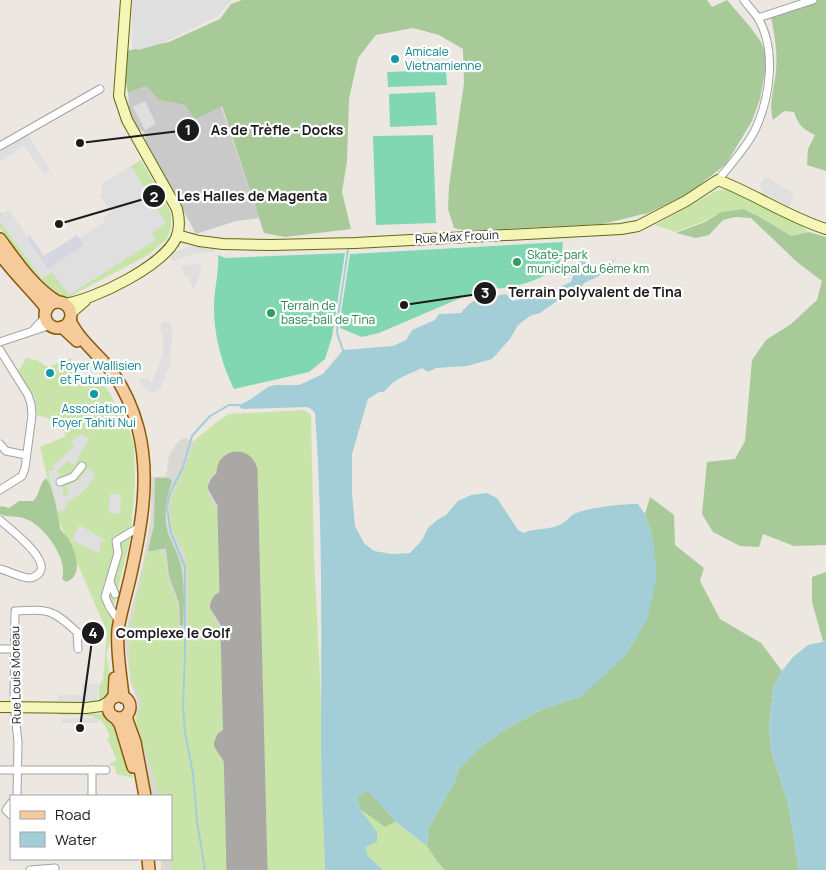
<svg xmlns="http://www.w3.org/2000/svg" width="826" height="870" viewBox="0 0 826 870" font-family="Manrope,sans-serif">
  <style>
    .religious { fill: #c9c9c9 }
    .airport { fill: #dad8d2 }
    .grass { fill: #c8e4a8 }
    .forest { fill: #a8c998 }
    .pitch { fill: #82d7b3 }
    .parking { fill: #dfdfdf }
    .plaza { fill: #d5d6e1 }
    .water { fill: #a3ced8 }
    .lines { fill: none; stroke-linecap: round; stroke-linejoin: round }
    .stream { stroke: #a3ced8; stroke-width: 2 }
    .taxiway { stroke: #aaa8a5; stroke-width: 16 }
    .runway { stroke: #aaa8a5; stroke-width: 41 }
    .street-casing { stroke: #a2a2a2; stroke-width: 9 }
    .secondary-casing { stroke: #62690b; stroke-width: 12 }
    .primary-casing { stroke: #895909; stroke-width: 14 }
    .street { stroke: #fff; stroke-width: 7 }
    .secondary { stroke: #f4f5b6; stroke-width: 10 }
    .primary { stroke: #f6cb9c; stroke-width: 11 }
    .culture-dot { fill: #0f9aa8; stroke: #fff; stroke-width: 2 }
    .leisure-dot { fill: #2e9e5b; stroke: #fff; stroke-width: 2 }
    .labels { text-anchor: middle; stroke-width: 4.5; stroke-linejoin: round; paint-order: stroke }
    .culture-label { font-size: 12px; fill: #0d838f; stroke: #fff; text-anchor: start }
    .street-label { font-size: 12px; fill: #1b1b1b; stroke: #fff }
    .leisure-label { font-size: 12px; fill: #27864d; stroke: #fff; text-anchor: start }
    .leader { fill: none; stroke: #1b1b1b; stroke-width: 2 }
    .callout-dot { fill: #1b1b1b; stroke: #fff; stroke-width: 2 }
    .mark-label { font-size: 15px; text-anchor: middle; font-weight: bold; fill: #fff }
    .callout-label { font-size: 14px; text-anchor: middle; font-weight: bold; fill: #1b1b1b; stroke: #fff; stroke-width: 4.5; stroke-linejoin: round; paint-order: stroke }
  </style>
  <rect width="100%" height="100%" fill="#ece8e1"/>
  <path class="religious" d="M 146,86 L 159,100 L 185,105 L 221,106 L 259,218 L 236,221 L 196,234 L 145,140 L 146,136 L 143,131 L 139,130 L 132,118 L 129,107 L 128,93 Z"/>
  <path class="airport" d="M 245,416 L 322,870 L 161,870 L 161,859 L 171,859 L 171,796 L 151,796 L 144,750 L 136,721 L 138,704 L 131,683 L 125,644 L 128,622 L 143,564 L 151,517 L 151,477 L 166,476 L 169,456 L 176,444 L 180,440 L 185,438 L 199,443 Z"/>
  <g class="grass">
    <path d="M 141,160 L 171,213 L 171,227 L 167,239 L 148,255 L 65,299 L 41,280 L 19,256 L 0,228 L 0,212 L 3,214 L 9,210 L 48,269 L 84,245 L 80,238 L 106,221 L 104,218 L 112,212 L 101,196 L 103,183 Z"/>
    <path d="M 727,189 L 746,197 L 801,225 L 808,232 L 791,236 L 763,218 L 743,209 L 721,212 L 704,221 L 676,232 L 655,225 L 716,191 Z"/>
    <path d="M 26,358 L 36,360 L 48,367 L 71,358 L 74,387 L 98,376 L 111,395 L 119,414 L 123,408 L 134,446 L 135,484 L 130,539 L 115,601 L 109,646 C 105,655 107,660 109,669 C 111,678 110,690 108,698 L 102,702 L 99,701 L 99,685 L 103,680 L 107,632 L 56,514 L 40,447 L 66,436 C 62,422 50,419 37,415 L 35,398 L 18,372 Z"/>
    <path d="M 304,410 L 311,415 L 314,556 L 322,720 L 321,746 L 325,870 L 261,870 L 251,468 L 217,470 L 208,480 L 208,492 L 222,521 L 225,585 L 212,601 L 213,616 L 226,639 L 229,727 L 222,729 L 216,735 L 216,748 L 230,772 L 232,870 L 172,870 L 170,859 L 171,796 L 160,796 L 135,719 L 142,703 C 140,695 134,689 132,683 C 122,643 139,593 147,553 L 160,550 L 164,552 L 167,576 L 177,602 L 179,628 L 188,631 L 188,580 L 185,553 L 172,529 L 170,511 L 172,495 L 185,468 L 196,439 L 219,420 L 229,414 Z"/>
    <path d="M 58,712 L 103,714 L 112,721 L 120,748 L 133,776 L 132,778 L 117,774 L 114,766 L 108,765 L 117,760 L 107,738 L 110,737 C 102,710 83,716 59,715 Z"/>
    <path d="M 360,809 L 385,827 L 396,822 L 427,846 L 437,861 L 445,870 L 383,870 L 368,856 L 364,846 L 377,842 Z"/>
  </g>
  <g class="forest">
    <path d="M 242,0 L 707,0 L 712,7 L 727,0 L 751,28 L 761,42 L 766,55 L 765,72 L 760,99 L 752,121 L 726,164 L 688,194 L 648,213 L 602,224 L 467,231 L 454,228 L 448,209 L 449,186 L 464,83 L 463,49 L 439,35 L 413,28 L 376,35 L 358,58 L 349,99 L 347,161 L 342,192 L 351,229 L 285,237 L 264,233 L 222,106 L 195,119 L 185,105 L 159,100 L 146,86 L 128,93 L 125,77 L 126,51 L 169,42 L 220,19 L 231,4 Z"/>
    <path d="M 817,0 L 826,0 L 826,171 L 807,165 L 808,149 L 815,135 C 803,129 798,125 794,112 L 784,111 L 773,120 C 768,103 775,87 776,70 C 778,52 774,34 771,16 Z"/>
    <path d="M 743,209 L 762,218 L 791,236 L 809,232 L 826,237 L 826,545 L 794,546 L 763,534 L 759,547 L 740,546 L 713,532 L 702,514 L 707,462 L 735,459 L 745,441 L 752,360 L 766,340 L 791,324 L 817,300 L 822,281 L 797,262 L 751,218 L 735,217 L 723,220 L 709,235 L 696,238 L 676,233 L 705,222 L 721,212 Z"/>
    <path d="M 46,478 C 53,489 55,503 58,516 C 59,519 59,524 60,528 C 61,531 65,534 67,537 C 75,549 85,575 66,582 L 62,579 C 69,560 44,525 26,519 C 17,515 8,518 0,514 L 0,507 L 2,506 L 9,508 L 19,501 L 33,501 C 40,495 39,483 46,478 Z"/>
    <path d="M 155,478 L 169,478 L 172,481 C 166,498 162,521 170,538 C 174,548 179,556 181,567 C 185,585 184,607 183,626 L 180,625 L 179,603 L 169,576 L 166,549 C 159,548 154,552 148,551 L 154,525 Z"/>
    <path d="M 650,497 L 674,515 L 675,545 L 704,568 L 700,581 L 720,619 L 761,643 L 782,671 L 774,685 L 769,724 L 771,751 L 788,803 L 799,870 L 445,870 L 437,861 L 427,846 L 428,829 L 454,783 L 459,769 L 480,747 L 506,729 L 541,710 L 582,696 L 653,539 L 645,514 Z"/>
    <path d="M 826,572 L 826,641 L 823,641 L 812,602 L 812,577 Z"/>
    <path d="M 367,789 L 396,822 L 385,827 L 360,809 L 357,798 Z"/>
  </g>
  <g class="pitch">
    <path d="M 446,70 L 447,85 L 388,87 L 387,72 Z"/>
    <path d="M 435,92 L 437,125 L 390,127 L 389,94 Z"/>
    <path d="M 433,135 L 436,223 L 376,225 L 373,136 Z"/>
    <path d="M 563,242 L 562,254 L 558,268 C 538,281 508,291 484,288 L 379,333 L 362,337 L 340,328 L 340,320 L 350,254 Z"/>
    <path d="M 345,253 L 332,337 L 325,359 L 309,372 L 234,389 C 221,363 213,332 214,302 C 215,286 219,271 218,255 L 226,258 Z"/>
  </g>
  <g class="parking">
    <path d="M 132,0 L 234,0 L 230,1 L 218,16 L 165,42 L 139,50 L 132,48 Z"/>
    <path d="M 145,101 L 156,124 L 145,130 L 133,107 Z"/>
    <path d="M 28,134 L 50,170 L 44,174 L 24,146 L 0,162 L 0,150 Z"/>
    <path d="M 131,166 L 166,223 L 152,233 L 156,240 L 69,295 L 52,272 L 42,279 L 0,222 L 0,216 L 9,210 L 48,269 L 84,245 L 80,238 L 106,221 L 104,218 L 112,212 L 101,196 L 103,183 Z"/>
    <path d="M 766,177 L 794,193 L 789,207 L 764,193 L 760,187 L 762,181 Z"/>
    <path d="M 214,245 L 215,252 L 197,253 L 172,261 L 169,253 L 194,246 Z"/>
    <path d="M 200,263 L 202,271 L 193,290 L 188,277 L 185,277 L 181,266 Z"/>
    <path d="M 162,322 L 171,322 L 172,341 L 170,364 L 160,389 L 156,392 L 150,392 L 145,389 L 140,382 L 139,378 L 149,378 L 151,384 L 157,369 L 163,353 L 163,338 L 160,328 Z"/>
    <path d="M 81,434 L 89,438 L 74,465 L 68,461 L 58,470 L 64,497 L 69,494 L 66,486 L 79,480 L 87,469 L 96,474 L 88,486 L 79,495 L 66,503 L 67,508 L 58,512 L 48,471 L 55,469 L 52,466 L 74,447 L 71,441 Z"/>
    <path d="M 110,494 L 121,494 L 120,514 L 109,513 Z"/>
    <path d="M 79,525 L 105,540 L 100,543 L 100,554 L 72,540 Z"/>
    <path d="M 83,683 L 98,684 L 97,702 L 58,701 L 58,695 L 82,695 Z"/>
    <rect x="61" y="718" width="37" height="5"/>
  </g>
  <path class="plaza" d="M 30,235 L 44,256 L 77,235 L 84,245 L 48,269 L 27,237 Z"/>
  <g class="water">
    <path d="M 616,258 L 607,270 L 597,277 L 584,283 L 575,296 L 564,296 L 540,313 L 530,316 L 518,325 L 510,339 L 492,359 L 467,366 L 436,368 L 428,372 L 422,368 C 406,376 396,377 384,392 L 379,392 L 368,399 L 352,454 L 352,494 L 355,526 L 364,543 L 374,551 L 392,554 L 410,553 L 422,540 L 428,528 L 437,520 L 446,515 L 458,501 L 471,495 L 487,493 L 497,498 L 518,530 L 523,533 C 535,528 546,530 557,526 C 565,524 569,516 576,513 C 593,507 620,504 638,504 L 645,514 L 653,539 L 657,578 L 647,620 L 626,655 L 582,696 L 541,710 L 506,729 L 480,748 L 459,769 L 454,783 L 428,829 L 427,846 L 396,822 L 367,790 L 357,798 L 360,809 L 377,832 L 377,842 L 365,847 L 368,856 L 383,870 L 325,870 C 324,828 321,786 321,744 C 321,634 323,523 315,413 L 310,408 L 306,407 L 244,409 L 240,408 L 239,405 L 251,399 L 268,387 L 275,385 L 299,385 L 323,374 L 343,350 L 393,346 L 406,340 L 412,330 L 435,320 L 439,314 L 461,313 C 477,293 485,299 506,294 L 512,301 L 544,294 L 571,282 L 579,260 L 604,268 Z"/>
    <path d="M 826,641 L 826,870 L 799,870 L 788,803 L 771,751 L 769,724 L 774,685 L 782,671 L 793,657 L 808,645 Z"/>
  </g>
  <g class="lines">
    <g class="stream">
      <path d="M 343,350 L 337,333 L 338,317 L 348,250"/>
      <path d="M 205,870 L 197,821 L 193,774 L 185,732 L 183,706 L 185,656 L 185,567 L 171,533 L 167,508 L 170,493 L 183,467 L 192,436 L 210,416 L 229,405 L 239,405"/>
    </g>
    <g class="taxiway">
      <path d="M 238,502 L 241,493 C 240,479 222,471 216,487 L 234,518 L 239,529"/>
      <path d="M 241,617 L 244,607 L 240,599 L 229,596 L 220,601 L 218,606 L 241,642"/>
      <path d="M 244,755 L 248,744 L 243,736 L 233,733 L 224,739 L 222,744 L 245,779"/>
    </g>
    <path class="runway" d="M 237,472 L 247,870"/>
    <defs>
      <g id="street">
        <path d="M 758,18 L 813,0"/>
        <path d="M 0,146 L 100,89"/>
        <path d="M 718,180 C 731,164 746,148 755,130 C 770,98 777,50 758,18 C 754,12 748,6 744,0"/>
        <path d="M 34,329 L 46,316"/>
        <path d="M 0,342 L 51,325"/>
        <path d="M 0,350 L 28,395 L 31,404 L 32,415 L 25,468 L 22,476 L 0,490"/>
        <path d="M 0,444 L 6,451 L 26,455"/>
        <path d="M 60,482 L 73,477 L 82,466"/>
        <path d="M 0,520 C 10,529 49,558 40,572 C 38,575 33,578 30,578 C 21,578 9,571 0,569"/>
        <path d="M 110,582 L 115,594"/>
        <path d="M 117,618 L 110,608 L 105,597 L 118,553 L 116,541 L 136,529"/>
        <path d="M 0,649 L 14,649"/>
        <path d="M 0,770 L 92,770 L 92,796"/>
        <path d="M 92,770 L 106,770"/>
        <path d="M 17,796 L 18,742 L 14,704 L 15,611 C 49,609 52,609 77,632 L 78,649"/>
        <path d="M 11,803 L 6,810 L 11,815"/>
        <path d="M 30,870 L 55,868"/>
      </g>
      <g id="secondary">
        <path d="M 177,235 L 199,241 L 223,244 L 272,245 L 355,243 L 621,229 L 638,226 L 686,201 L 718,180 C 755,194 788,217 826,229"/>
        <path d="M 64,304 C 94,300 166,265 177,236 C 180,227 179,217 177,209 L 127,120 L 119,96 L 126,0"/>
        <path d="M 71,313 L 85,301"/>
        <path d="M 0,707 L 86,708 L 101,706 L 110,701"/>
      </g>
      <g id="primary">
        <path d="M 0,239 C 16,261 34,288 58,302"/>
        <path d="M 0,254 C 14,274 32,290 47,309"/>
        <circle cx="58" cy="315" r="13"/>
        <path d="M 70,320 C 77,338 101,357 113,373 C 124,389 133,409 138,428 C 151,477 141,529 130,578 C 126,595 121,612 118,629 C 116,651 121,675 123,697"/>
        <path d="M 62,327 L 77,341"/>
        <circle cx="119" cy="707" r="11"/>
        <path d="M 114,697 L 115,678"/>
        <path d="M 127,715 L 127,720 L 135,742 L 145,796"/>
        <path d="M 115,717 L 120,724 L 133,767"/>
        <path d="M 148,859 L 149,870"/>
      </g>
    </defs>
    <use href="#street" class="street-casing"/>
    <use href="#secondary" class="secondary-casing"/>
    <use href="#primary" class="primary-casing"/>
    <use href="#street" class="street"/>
    <use href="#secondary" class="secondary"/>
    <use href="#primary" class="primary"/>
  </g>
  <g class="culture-dot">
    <circle cx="395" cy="59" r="5"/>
    <circle cx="50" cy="373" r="5"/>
    <circle cx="94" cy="394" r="5"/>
  </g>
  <g class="leisure-dot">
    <circle cx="517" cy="262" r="5"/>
    <circle cx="271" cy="313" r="5"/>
  </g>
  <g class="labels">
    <g class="culture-label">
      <text x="405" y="56">Amicale<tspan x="405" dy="14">Vietnamienne</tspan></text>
      <text x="60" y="370">Foyer Wallisien<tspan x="60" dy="14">et Futunien</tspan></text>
      <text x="94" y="413" text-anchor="middle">Association<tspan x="94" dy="14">Foyer Tahiti Nui</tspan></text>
    </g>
    <g class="street-label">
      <text transform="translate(457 237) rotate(-3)" y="4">Rue Max Frouin</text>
      <text transform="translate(16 675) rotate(-91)" y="4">Rue Louis Moreau</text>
    </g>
    <g class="leisure-label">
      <text x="527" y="259">Skate-park<tspan x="527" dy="14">municipal du 6ème km</tspan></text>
      <text x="281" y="310">Terrain de<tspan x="281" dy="14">base-ball de Tina</tspan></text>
    </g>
  </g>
  <path class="leader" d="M80 143L188 130M59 224L154 196M404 305L485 293M80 728L93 633"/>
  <g class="callout-dot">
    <circle cx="80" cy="143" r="5"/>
    <circle cx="59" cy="224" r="5"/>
    <circle cx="404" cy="305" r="5"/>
    <circle cx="80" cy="728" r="5"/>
    <circle cx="188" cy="130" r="12"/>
    <circle cx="154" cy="196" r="12"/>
    <circle cx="485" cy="293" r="12"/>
    <circle cx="93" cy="633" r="12"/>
  </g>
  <g class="mark-label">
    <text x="188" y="135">1</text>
    <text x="154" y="202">2</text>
    <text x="485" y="298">3</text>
    <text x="93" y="638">4</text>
  </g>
  <g class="callout-label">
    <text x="277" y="135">As de Trèfle - Docks</text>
    <text x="252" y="201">Les Halles de Magenta</text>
    <text x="595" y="297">Terrain polyvalent de Tina</text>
    <text x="173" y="638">Complexe le Golf</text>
  </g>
  <rect x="10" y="795" width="162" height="65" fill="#ffffff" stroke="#a4a4a4"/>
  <rect x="20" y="811" width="25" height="8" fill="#f6cb9c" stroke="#a4a4a4"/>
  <text x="55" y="820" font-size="15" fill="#1b1b1b">Road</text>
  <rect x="20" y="832" width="25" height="15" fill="#a3ced8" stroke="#a4a4a4"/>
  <text x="55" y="845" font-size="15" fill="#1b1b1b">Water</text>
</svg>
